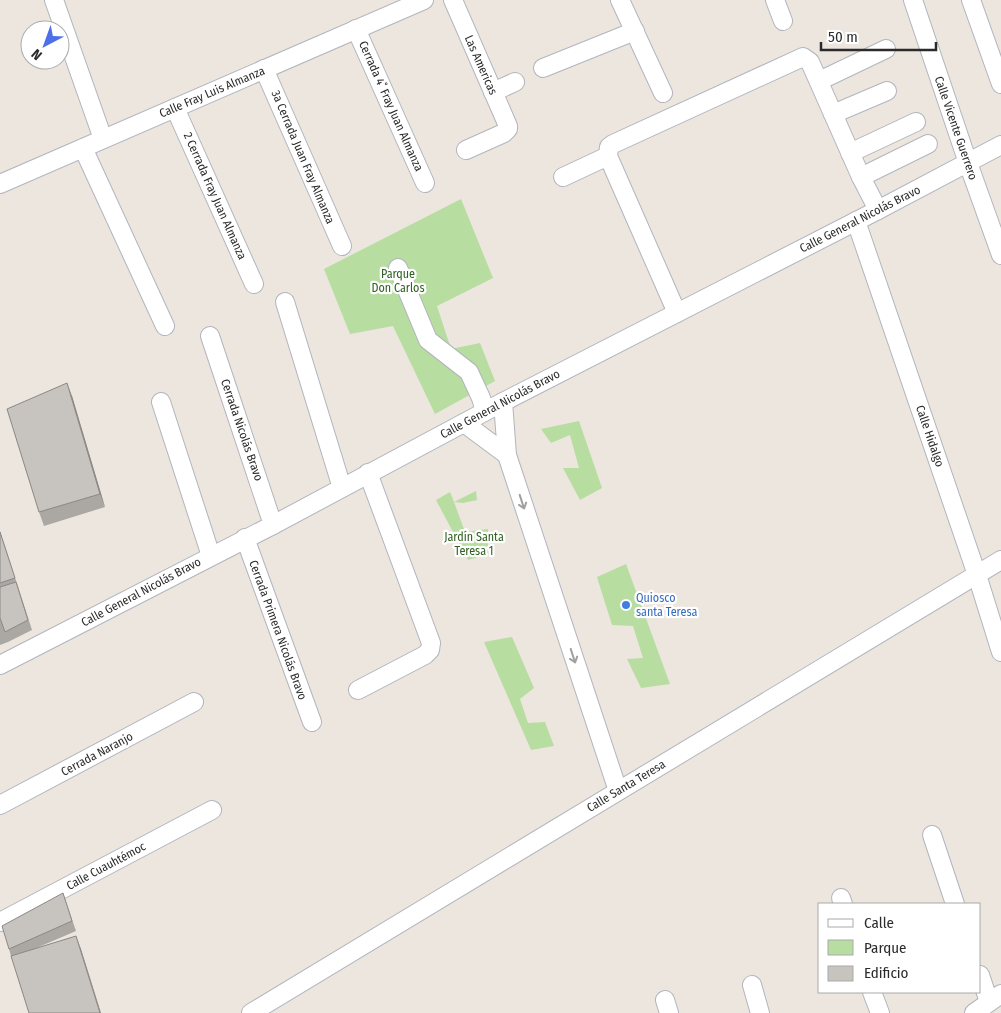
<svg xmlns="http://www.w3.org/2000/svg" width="1001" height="1013" viewBox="0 0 1001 1013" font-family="'Fira Sans Condensed',sans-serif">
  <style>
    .green { fill: #b7dda0 }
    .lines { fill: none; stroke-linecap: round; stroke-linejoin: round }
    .minor-casing { stroke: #b2b5bd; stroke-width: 20 }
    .minor { stroke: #fff; stroke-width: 18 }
    .wall { fill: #aba8a3 }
    .shaded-wall { fill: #8b8885 }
    .building { fill: #c7c3be; stroke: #8b8885 }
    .oneway { stroke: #a0a0a0 }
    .shop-dot { fill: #3f7fe0; stroke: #fff; stroke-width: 2 }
    .labels { text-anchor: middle; stroke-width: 4.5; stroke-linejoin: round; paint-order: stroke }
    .street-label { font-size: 12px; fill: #2b2b2b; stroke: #fff }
    .park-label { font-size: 12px; fill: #306221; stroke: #fff }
    .shop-label { font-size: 12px; fill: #366cbe; stroke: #fff; text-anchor: start }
  </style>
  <rect width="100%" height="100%" fill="#ece6df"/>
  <g class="green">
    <path d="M 461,199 L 493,278 L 437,306 L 451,349 L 480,343 L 495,381 L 435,414 L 393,326 L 350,334 L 324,269 Z"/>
    <path d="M 579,421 L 602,488 L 580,500 L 563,468 L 579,468 L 570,435 L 551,443 L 541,429 Z"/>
    <path d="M 476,491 L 477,500 L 463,503 L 454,502 L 465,532 L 488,529 L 488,554 L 468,560 L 436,500 L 450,492 L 454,502 Z"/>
    <path d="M 626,564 L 670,684 L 641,688 L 627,659 L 643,658 L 633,626 L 612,625 L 597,577 Z"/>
    <path d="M 512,637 L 534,688 L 520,699 L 528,723 L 545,722 L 554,746 L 531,750 L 484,642 Z"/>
  </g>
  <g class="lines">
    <defs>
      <g id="minor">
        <path d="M 54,0 L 103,139"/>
        <path d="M 453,0 L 508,126 L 508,129 L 504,133 L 466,150"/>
        <path d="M 620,0 L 663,93"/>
        <path d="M 775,0 L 783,21"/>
        <path d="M 913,0 L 968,163 L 1001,255"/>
        <path d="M 971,0 L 1001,84"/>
        <path d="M 356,29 L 425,183"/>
        <path d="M 543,68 L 635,31"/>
        <path d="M 264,69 L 342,246"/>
        <path d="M 819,81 L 886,49"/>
        <path d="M 493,92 L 515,82"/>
        <path d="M 175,108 L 254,284"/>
        <path d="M 833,114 L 887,91"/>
        <path d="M 83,148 L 165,326"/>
        <path d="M 850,153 L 916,122"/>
        <path d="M 563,177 L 608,156"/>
        <path d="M 861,177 L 928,144"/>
        <path d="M 0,184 L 424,0"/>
        <path d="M 856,221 L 977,575 L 1001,652"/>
        <path d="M 398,268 L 428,340 L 469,372 L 481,398 L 485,411"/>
        <path d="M 285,302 L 342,488"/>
        <path d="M 677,313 L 608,156 L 609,147 L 613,144 L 803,57 L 810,62 L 861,177 L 878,210"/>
        <path d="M 210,336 L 273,525"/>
        <path d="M 161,402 L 211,556"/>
        <path d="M 503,402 L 507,455 L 618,791"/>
        <path d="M 464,423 L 507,455"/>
        <path d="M 245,538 L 312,722"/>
        <path d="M 0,665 L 273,525 L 503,402 L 878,210 L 1001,145"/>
        <path d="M 358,690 L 425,655 L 430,650 L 431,643 L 368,473"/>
        <path d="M 0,805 L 194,702"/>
        <path d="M 932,835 L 955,904"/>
        <path d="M 841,898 L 843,904"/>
        <path d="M 0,922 L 212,810"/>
        <path d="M 980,975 L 989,1002"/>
        <path d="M 752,985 L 760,1013"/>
        <path d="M 872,992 L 880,1013"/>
        <path d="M 665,1000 L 669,1013"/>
        <path d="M 251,1013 L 1001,560"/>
        <path d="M 974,1013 L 1001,994"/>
      </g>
    </defs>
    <use href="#minor" class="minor-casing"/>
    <use href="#minor" class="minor"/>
  </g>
  <g class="wall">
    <path d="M 72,396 L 105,507 L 44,526 L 39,512 Z"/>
    <path d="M 0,531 L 32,630 L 8,642 L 0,645 Z"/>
    <path d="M 63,893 L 76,931 L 34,949 L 81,949 L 11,956 L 9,949 Z"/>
  </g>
  <g class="shaded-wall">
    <path d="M 67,383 L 72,396 L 105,507 L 100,494 Z"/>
    <path d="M 76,936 L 81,949 L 101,1013 L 100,1013 Z"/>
  </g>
  <g class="building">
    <path d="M 67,383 L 100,494 L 39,512 L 7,409 Z"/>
    <path d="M 0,532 L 15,578 L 0,583 Z"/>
    <path d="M 16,582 L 28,620 L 5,632 L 0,618 L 0,587 Z"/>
    <path d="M 63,893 L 72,921 L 9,949 L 2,926 Z"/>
    <path d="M 76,936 L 100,1013 L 29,1013 L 11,956 Z"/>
  </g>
  <defs><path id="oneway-shaft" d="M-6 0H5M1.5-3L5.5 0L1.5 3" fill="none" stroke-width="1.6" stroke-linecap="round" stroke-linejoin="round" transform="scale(1.25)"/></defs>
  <g class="oneway">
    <use href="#oneway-shaft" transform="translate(522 502) rotate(72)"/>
    <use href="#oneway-shaft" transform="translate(573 656) rotate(72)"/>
  </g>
  <circle class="shop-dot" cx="626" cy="605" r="5"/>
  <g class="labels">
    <g class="street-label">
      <text transform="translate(481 65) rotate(66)" y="4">Las Americas</text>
      <text transform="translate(212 92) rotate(-23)" y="4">Calle Fray Luis Almanza</text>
      <text transform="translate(391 106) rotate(66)" y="4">Cerrada 4˚ Fray Juan Almanza</text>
      <text transform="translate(956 128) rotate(71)" y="4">Calle Vicente Guerrero</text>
      <text transform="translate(303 157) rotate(67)" y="4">3a Cerrada Juan Fray Almanza</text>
      <text transform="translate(215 196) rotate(66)" y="4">2 Cerrada Fray Juan Almanza</text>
      <text transform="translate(860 219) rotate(-27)" y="4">Calle General Nicolás Bravo</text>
      <text transform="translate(500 404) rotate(-28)" y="4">Calle General Nicolás Bravo</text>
      <text transform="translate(242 430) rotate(71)" y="4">Cerrada Nicolás Bravo</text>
      <text transform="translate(930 436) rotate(71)" y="4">Calle Hidalgo</text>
      <text transform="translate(141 592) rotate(-28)" y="4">Calle General Nicolás Bravo</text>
      <text transform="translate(278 630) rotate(70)" y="4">Cerrada Primera Nicolás Bravo</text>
      <text transform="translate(97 754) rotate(-28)" y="4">Cerrada Naranjo</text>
      <text transform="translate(626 786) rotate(-31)" y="4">Calle Santa Teresa</text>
      <text transform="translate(106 866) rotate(-28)" y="4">Calle Cuauhtémoc</text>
    </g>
    <g class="park-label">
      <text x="398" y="278">Parque<tspan x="398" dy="14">Don Carlos</tspan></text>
      <text x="474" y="541">Jardín Santa<tspan x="474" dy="14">Teresa 1</tspan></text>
    </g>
    <g class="shop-label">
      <text x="636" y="602">Quiosco<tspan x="636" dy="14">santa Teresa</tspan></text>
    </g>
  </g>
  <rect x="818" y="903" width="162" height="90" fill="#ffffff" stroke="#aaaaaa"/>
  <rect x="828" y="919" width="25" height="8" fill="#ffffff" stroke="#aaaaaa"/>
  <text x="864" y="928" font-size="15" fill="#2b2b2b">Calle</text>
  <rect x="828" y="940" width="25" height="15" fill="#b7dda0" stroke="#aaaaaa"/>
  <text x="864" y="953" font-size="15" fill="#2b2b2b">Parque</text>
  <rect x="828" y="966" width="25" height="15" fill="#c7c3be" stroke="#aaaaaa"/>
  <text x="864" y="978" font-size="15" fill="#2b2b2b">Edificio</text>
  <g transform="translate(45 45) rotate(221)"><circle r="24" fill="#ffffff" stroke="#aaaaaa"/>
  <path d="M0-4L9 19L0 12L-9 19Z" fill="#4d6fea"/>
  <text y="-8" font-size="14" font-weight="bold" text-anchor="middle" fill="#2b2b2b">N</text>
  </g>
  <path d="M821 42v8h115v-8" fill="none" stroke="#2b2b2b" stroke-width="2.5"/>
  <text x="828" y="42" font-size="15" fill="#2b2b2b" stroke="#ffffff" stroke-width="4" paint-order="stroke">50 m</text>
</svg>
